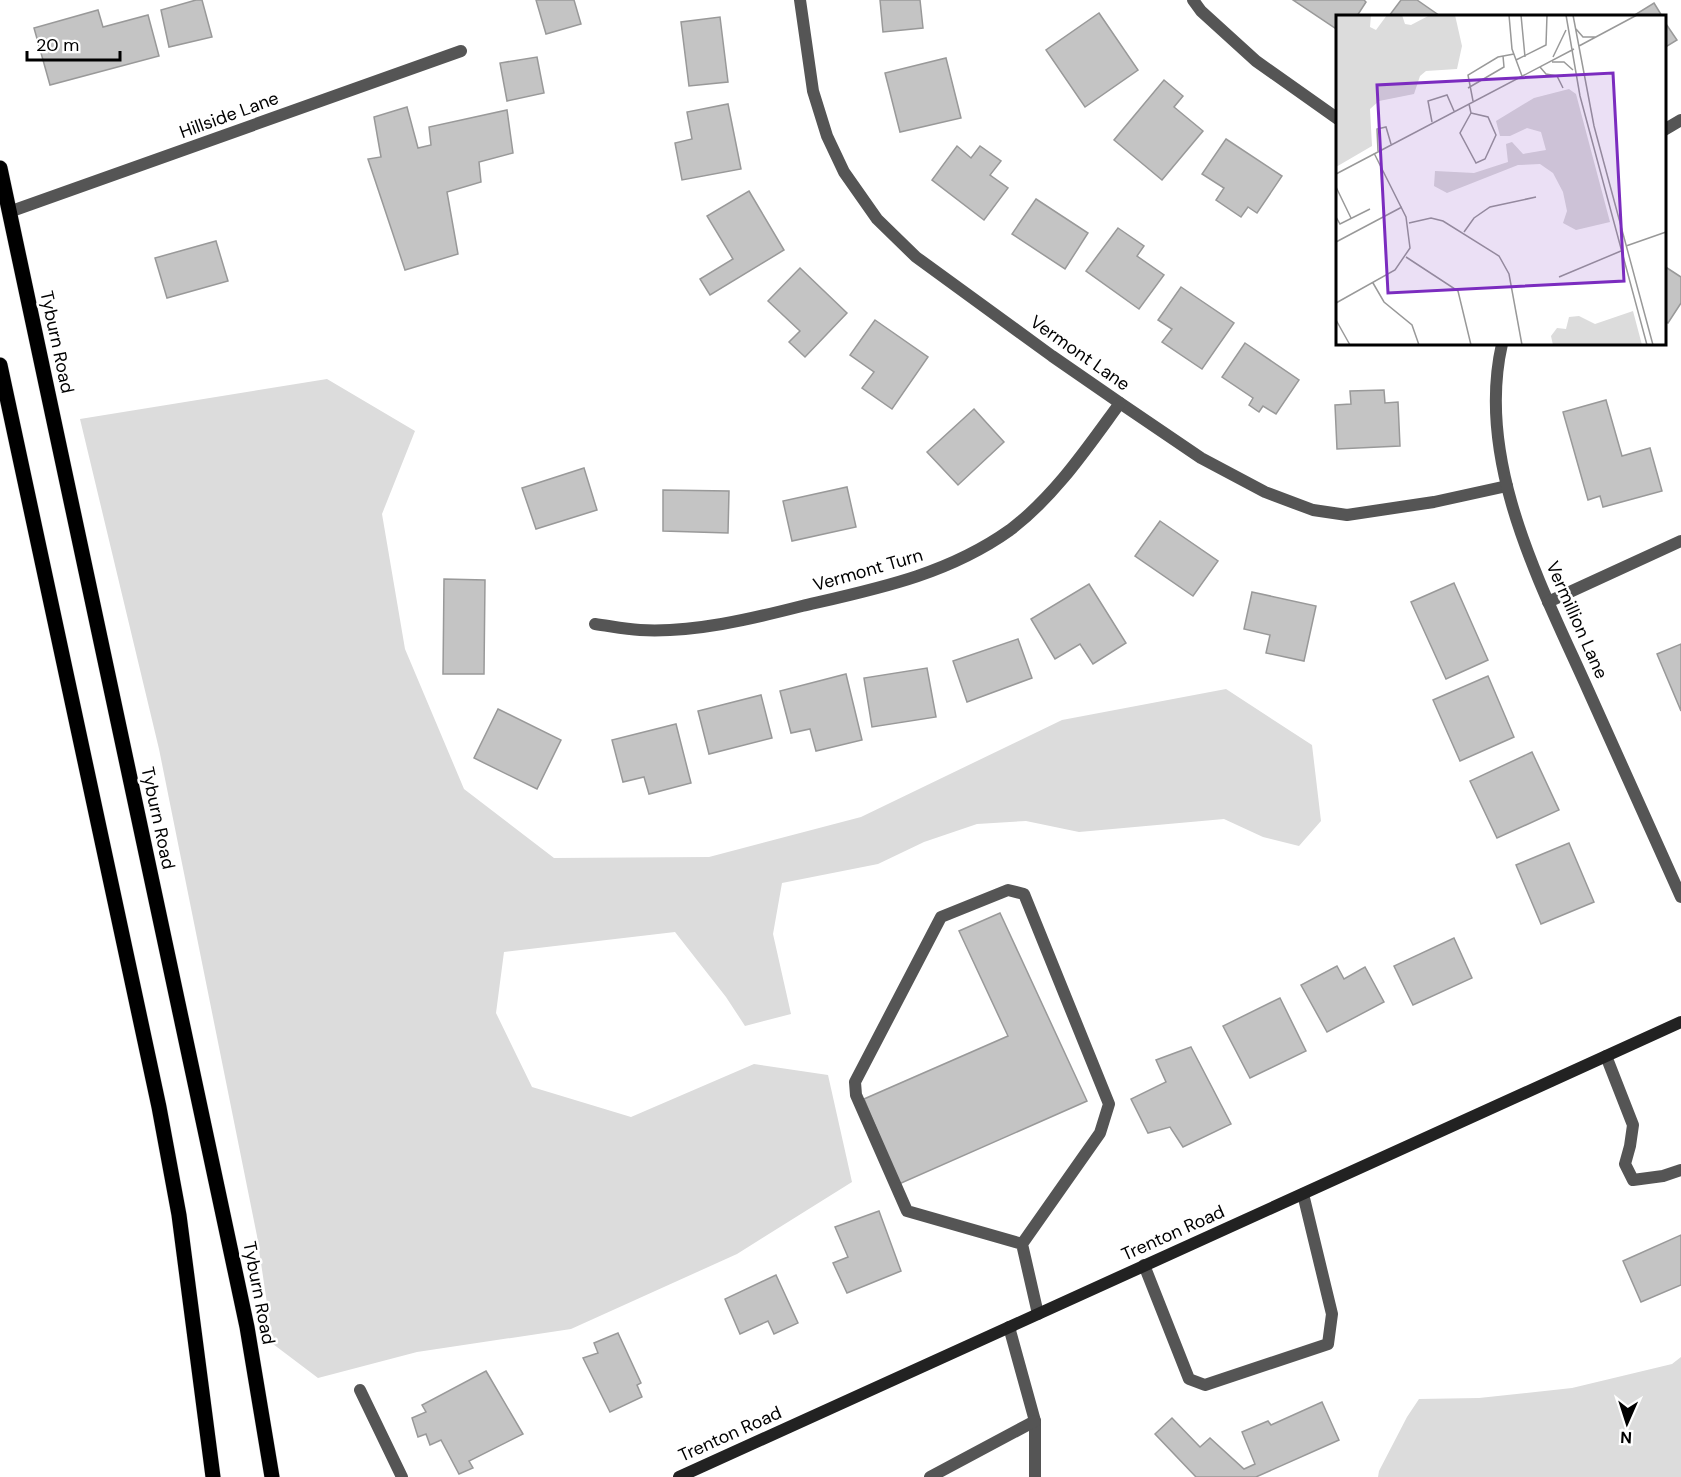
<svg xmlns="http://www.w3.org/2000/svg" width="1681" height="1477" viewBox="0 0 1681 1477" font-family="'DM Sans',sans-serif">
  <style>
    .green { fill: #dcdcdc }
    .building { fill: #c4c4c4; stroke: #999; stroke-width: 1.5 }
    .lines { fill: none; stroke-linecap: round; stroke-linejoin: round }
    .primary-casing { stroke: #dbdbdb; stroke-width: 16 }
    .service { stroke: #555; stroke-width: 12 }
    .minor { stroke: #555; stroke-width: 12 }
    .secondary { stroke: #222; stroke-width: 12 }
    .primary { stroke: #000; stroke-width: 15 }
    .labels { text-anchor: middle; stroke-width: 5; stroke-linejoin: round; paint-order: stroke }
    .street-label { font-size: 18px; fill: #000; stroke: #fff }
    .inset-road { fill: none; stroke: #999; stroke-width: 1.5 }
    .view { fill: #7b2cbf; fill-opacity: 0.15; stroke: #7b2cbf; stroke-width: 3 }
    .inset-edge { fill: none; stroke: #000; stroke-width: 3 }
  </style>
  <rect width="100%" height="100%" fill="#fff"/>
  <g class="green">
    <path d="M 327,379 L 415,431 L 382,514 L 405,649 L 464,789 L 554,858 L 709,857 L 861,817 L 1062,720 L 1226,689 L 1312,745 L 1321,821 L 1299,846 L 1263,837 L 1224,819 L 1079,832 L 1026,821 L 977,824 L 924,842 L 878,864 L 782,883 L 773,934 L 791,1014 L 745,1026 L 726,997 L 675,932 L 504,952 L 496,1013 L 532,1087 L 631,1117 L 754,1064 L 828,1075 L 852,1182 L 737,1254 L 571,1329 L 417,1352 L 318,1378 L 273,1344 L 257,1236 L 159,749 L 80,419 Z"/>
    <path d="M 1681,1357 L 1681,1477 L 1378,1477 L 1379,1471 L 1407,1417 L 1419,1399 L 1479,1398 L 1572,1388 L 1672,1364 Z"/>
  </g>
  <g class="building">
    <path d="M 196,0 L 202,0 L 212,37 L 169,47 L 161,10 Z"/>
    <path d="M 536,0 L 574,0 L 581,24 L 546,34 Z"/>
    <path d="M 880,0 L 920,0 L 923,28 L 883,32 Z"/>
    <path d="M 1293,0 L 1364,0 L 1366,2 L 1357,16 L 1338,16 L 1338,30 Z"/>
    <path d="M 1401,0 L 1417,0 L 1440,16 L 1389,16 Z"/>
    <path d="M 1654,3 L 1662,16 L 1633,16 Z"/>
    <path d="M 98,10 L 103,27 L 148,15 L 159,56 L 50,85 L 34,28 Z"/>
    <path d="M 1099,13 L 1138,70 L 1085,107 L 1046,50 Z"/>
    <path d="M 720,17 L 728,82 L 689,86 L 681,22 Z"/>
    <path d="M 1664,21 L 1677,40 L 1664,48 Z"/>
    <path d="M 537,57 L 544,93 L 507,101 L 500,63 Z"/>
    <path d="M 946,58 L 961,118 L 900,132 L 885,73 Z"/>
    <path d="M 1164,80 L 1183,96 L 1174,107 L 1203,131 L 1162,180 L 1114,140 Z"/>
    <path d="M 728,104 L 741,169 L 682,180 L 675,143 L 692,139 L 687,112 Z"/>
    <path d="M 407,107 L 418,148 L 431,145 L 429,127 L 507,110 L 513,153 L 479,162 L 481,182 L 447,192 L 458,254 L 405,270 L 368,159 L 381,157 L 374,117 Z"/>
    <path d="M 1226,139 L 1282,176 L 1257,213 L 1248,207 L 1241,217 L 1216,200 L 1224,188 L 1202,174 Z"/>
    <path d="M 957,146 L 971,158 L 980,146 L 1001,161 L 990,175 L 1008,188 L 984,220 L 932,180 Z"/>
    <path d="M 749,191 L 784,250 L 710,295 L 700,279 L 733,259 L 707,216 Z"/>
    <path d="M 1036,199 L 1088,233 L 1065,269 L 1012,234 Z"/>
    <path d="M 1118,228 L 1144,246 L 1137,256 L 1164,275 L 1139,309 L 1086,271 Z"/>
    <path d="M 216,241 L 228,281 L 167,298 L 155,258 Z"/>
    <path d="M 1664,266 L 1681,277 L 1681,303 L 1668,323 L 1664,321 Z"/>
    <path d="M 800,268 L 847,313 L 805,357 L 789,342 L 800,331 L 768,301 Z"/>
    <path d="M 1181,287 L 1234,323 L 1202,369 L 1162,342 L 1172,329 L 1158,320 Z"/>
    <path d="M 875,320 L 928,357 L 892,409 L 862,388 L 874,372 L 850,355 Z"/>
    <path d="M 1245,343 L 1299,380 L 1276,414 L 1263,406 L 1259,412 L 1249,405 L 1253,398 L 1222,377 Z"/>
    <path d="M 1384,390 L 1385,403 L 1398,402 L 1400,446 L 1337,449 L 1335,405 L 1351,404 L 1350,391 Z"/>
    <path d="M 1606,400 L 1622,456 L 1650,448 L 1662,491 L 1603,507 L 1600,496 L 1588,500 L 1563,412 Z"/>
    <path d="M 974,409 L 1004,442 L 958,485 L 927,452 Z"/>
    <path d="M 584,468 L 597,510 L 536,529 L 522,488 Z"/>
    <path d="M 847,487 L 856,527 L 792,541 L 783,501 Z"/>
    <path d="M 663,490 L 729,491 L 728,533 L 663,531 Z"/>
    <path d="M 1160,521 L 1218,561 L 1193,596 L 1135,556 Z"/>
    <path d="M 444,579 L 485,580 L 484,674 L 443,674 Z"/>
    <path d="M 1454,583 L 1488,660 L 1446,679 L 1411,602 Z"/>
    <path d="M 1089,584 L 1126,643 L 1093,664 L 1080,644 L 1055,659 L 1031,619 Z"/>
    <path d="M 1252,592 L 1316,606 L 1304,661 L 1266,653 L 1270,635 L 1244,629 Z"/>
    <path d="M 1018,639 L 1032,678 L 967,702 L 953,661 Z"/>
    <path d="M 1681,644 L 1681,711 L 1657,654 Z"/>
    <path d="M 927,668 L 936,717 L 872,727 L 864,678 Z"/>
    <path d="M 846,674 L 862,740 L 816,751 L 810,729 L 791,733 L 780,691 Z"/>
    <path d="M 1488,676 L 1514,737 L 1460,761 L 1433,700 Z"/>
    <path d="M 761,695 L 772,738 L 709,754 L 698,711 Z"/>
    <path d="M 498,709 L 561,740 L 537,789 L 474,758 Z"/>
    <path d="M 676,724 L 691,783 L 649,794 L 644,777 L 623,782 L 612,740 Z"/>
    <path d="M 1532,752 L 1559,810 L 1497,838 L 1470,781 Z"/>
    <path d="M 1569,843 L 1594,902 L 1541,924 L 1516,865 Z"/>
    <path d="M 1000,913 L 1087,1101 L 899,1184 L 864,1099 L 1008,1036 L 959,931 Z"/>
    <path d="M 1454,938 L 1472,978 L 1413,1005 L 1394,966 Z"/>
    <path d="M 1337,966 L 1344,979 L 1365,967 L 1384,1002 L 1327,1032 L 1301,985 Z"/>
    <path d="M 1280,998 L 1306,1051 L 1250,1078 L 1223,1026 Z"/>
    <path d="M 1191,1047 L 1231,1124 L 1183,1147 L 1170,1127 L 1148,1133 L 1131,1099 L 1166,1082 L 1156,1060 Z"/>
    <path d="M 879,1211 L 901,1271 L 847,1293 L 833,1263 L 848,1257 L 835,1227 Z"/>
    <path d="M 1681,1235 L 1681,1285 L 1641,1302 L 1623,1261 Z"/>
    <path d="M 776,1275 L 798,1323 L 774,1334 L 768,1321 L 740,1334 L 725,1299 Z"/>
    <path d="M 618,1333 L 641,1383 L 637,1385 L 642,1397 L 610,1412 L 583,1358 L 598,1353 L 594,1343 Z"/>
    <path d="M 486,1371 L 523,1434 L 469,1461 L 473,1468 L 459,1474 L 441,1440 L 430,1445 L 426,1434 L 418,1437 L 412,1418 L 426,1412 L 422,1405 Z"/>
    <path d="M 1322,1402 L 1339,1440 L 1256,1477 L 1196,1477 L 1155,1434 L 1172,1418 L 1200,1447 L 1210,1438 L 1244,1469 L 1255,1464 L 1242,1432 L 1268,1421 L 1271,1425 Z"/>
  </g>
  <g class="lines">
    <defs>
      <g id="primary">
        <path d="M 0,168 L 247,1327 L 272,1477"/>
        <path d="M 0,365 L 159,1107 L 179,1215 L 213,1477"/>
      </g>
    </defs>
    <use href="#primary" class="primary-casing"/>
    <g class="service">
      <path d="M 1606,1056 L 1633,1125 L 1630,1146 L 1625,1164 L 1633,1180 L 1663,1176 L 1681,1170"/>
      <path d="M 1022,1244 L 907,1211 L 856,1095 L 855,1082 L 941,917 L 1008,890 L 1024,894 L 1109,1104 L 1100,1133 L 1022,1244 L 1038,1314"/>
      <path d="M 1144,1265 L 1189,1379 L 1205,1385 L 1328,1344 L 1332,1314 L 1303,1194"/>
      <path d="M 1009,1327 L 1035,1421 L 1035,1477"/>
      <path d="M 360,1390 L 402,1477"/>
      <path d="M 930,1477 L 1035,1421"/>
    </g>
    <g class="minor">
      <path d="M 800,0 L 813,91 L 827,136 L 844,172 L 877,219 L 916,257 L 1052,356 L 1120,403 L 1201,458 L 1265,492 L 1313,510 L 1347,515 L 1434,502 L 1507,486"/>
      <path d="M 1193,0 L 1201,11 L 1256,61 L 1338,119"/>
      <path d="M 1664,130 L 1681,120"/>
      <path d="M 9,212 L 461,51"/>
      <path d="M 1502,344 C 1475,462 1541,585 1588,690 C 1619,759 1650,828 1681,897"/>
      <path d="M 1548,602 L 1681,541"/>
      <path d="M 595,624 C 610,626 625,629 640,630 C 693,633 751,619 802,606 C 876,589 947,575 1010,530 C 1055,496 1087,448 1120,403"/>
    </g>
    <path class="secondary" d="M 679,1477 L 1681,1022"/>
    <use href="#primary" class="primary"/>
  </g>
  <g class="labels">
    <g class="street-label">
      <text transform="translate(229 115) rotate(-20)" y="6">Hillside Lane</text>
      <text transform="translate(57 342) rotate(78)" y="6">Tyburn Road</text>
      <text transform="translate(1080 353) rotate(35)" y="6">Vermont Lane</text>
      <text transform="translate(868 570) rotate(-16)" y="6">Vermont Turn</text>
      <text transform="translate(1577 620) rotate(66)" y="6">Vermillion Lane</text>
      <text transform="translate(158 818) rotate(78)" y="6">Tyburn Road</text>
      <text transform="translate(1173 1233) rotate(-24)" y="6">Trenton Road</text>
      <text transform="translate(259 1293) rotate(79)" y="6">Tyburn Road</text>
      <text transform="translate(730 1434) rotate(-24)" y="6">Trenton Road</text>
    </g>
  </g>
  <g transform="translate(1336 15)">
    <rect width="330" height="330" fill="#fff"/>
    <path d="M 0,0 L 35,0 L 34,12 L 40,15 L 51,0 L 66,0 L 69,9 L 75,10 L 94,0 L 119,0 L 126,31 L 121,54 L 90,56 L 84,61 L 78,79 L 43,86 L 34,94 L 36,131 L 0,152 ZM 233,74 L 240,79 L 274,207 L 240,215 L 227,208 L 231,196 L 227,177 L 217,158 L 204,149 L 182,150 L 111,178 L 98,171 L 99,156 L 138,158 L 172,147 L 170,129 L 176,127 L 187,139 L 210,135 L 205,117 L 191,113 L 174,121 L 164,121 L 160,106 L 198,83 ZM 297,296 L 306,330 L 217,330 L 215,321 L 221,313 L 230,314 L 233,302 L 243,301 L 259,309 Z" fill="#dcdcdc"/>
    <path class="inset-road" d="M 173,0 L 176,34 L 186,61M 185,0 L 189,42M 230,0 L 244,81 L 311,330M 237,0 L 258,111 L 317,330M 240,14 L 247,22 L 260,22M 243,31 L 301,0M 217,42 L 230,15M 180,45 L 210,30 L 211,0M 216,47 L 228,47 L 237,55M 204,52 L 210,59 L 221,61 L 227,73M 132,73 L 168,52 L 167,41M 137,86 L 132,60 L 162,42 L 178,39M 133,89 L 135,98 L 124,118 L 140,148 L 149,144 L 160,120 L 152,102 L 135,98M 96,107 L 92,86 L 111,80 L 118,96M 42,136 L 41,114 L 50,112 L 55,129M 0,159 L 238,34M 0,172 L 15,203M 0,202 L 4,209 L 34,194M 73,208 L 95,203 L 107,206 L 163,241 L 173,259 L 186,330M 128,217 L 138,203 L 154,192 L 200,182M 0,227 L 66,192M 290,231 L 330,217M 70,242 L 122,276 L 135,330M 223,262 L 285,236M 37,268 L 48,287 L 76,310 L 83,330M 0,288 L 59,255 L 74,233 L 70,202 L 38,138M 0,305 L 14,330"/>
    <path class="view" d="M 277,58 L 288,266 L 52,278 L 41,70 Z"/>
    <rect width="330" height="330" class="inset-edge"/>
  </g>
  <g transform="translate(1627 1423) rotate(183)" stroke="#ffffff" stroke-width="4.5" paint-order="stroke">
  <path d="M0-4.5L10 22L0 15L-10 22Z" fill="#000000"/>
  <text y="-9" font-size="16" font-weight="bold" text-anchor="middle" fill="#000000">N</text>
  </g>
  <path d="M27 51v9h93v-9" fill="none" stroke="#000000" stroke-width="3"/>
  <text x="36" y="51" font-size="18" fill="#000000" stroke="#ffffff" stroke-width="4.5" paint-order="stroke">20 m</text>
</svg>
